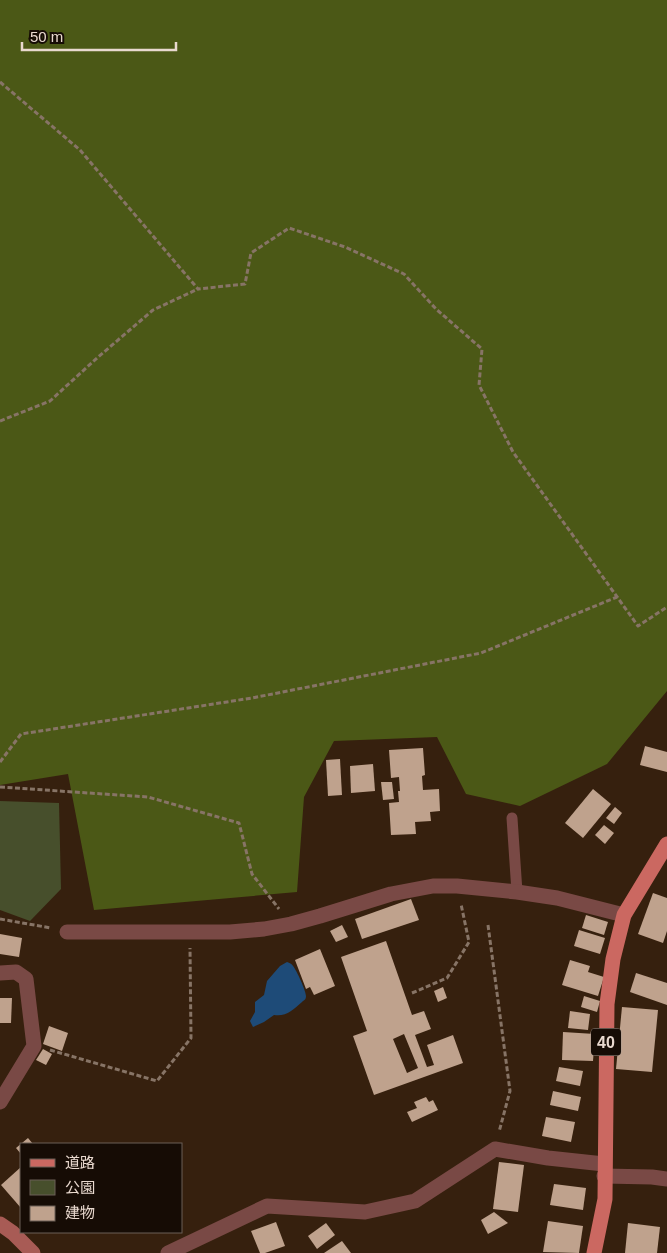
<svg xmlns="http://www.w3.org/2000/svg" width="667" height="1253" viewBox="0 0 667 1253" font-family="Helvetica,'Noto Sans JP',sans-serif">
  <style>
    .green { fill: #474f2c }
    .forest { fill: #4b5816 }
    .water { fill: #1e4b78 }
    .building { fill: #bfa28d; fill-rule: evenodd }
    .lines { fill: none; stroke-linecap: round; stroke-linejoin: round }
    .path { stroke: #877466; stroke-width: 3; stroke-dasharray: 5 2.5; stroke-linecap: butt }
    .lane { stroke: #794945; stroke-width: 11 }
    .street { stroke: #794945; stroke-width: 15 }
    .secondary { stroke: #a85b55; stroke-width: 15 }
    .primary { stroke: #cb6861; stroke-width: 15 }
    .labels { text-anchor: middle; stroke-width: 5; stroke-linejoin: round; paint-order: stroke }
    .shield { fill: #160c05; stroke: #aa9c92; stroke-width: 1 }
    .shield-label { font-size: 16px; font-weight: bold; fill: #e9d9cf }
  </style>
  <rect width="100%" height="100%" fill="#36200e"/>
  <path class="green" d="M 0,801 L 59,803 L 61,889 L 30,921 L 0,910 Z"/>
  <path class="forest" d="M 0,0 L 667,0 L 667,691 L 607,764 L 520,806 L 466,794 L 437,737 L 334,741 L 304,797 L 297,892 L 94,910 L 68,774 L 0,785 Z"/>
  <path class="water" d="M 287,962 C 291,964 291,963 293,966 C 297,971 306,991 306,996 C 306,1000 304,1000 302,1002 C 293,1010 286,1017 274,1015 L 264,1022 L 253,1027 L 250,1021 L 255,1012 L 255,1002 L 264,995 L 267,981 L 280,966 Z"/>
  <g class="building">
    <path d="M 645,746 L 667,752 L 667,772 L 640,765 Z"/>
    <path d="M 423,748 L 425,775 L 422,776 L 423,790 L 439,789 L 440,811 L 430,812 L 431,821 L 415,822 L 416,834 L 391,835 L 389,803 L 399,802 L 398,791 L 400,791 L 399,777 L 391,778 L 389,750 Z"/>
    <path d="M 340,759 L 342,795 L 328,796 L 326,760 Z"/>
    <path d="M 373,764 L 375,791 L 351,793 L 350,766 Z"/>
    <path d="M 381,782 L 392,782 L 394,799 L 383,800 Z"/>
    <path d="M 593,789 L 611,804 L 583,838 L 565,823 Z"/>
    <path d="M 615,807 L 622,813 L 614,824 L 606,818 Z"/>
    <path d="M 604,825 L 614,833 L 605,844 L 595,835 Z"/>
    <path d="M 653,893 L 667,898 L 667,931 L 663,943 L 638,934 Z"/>
    <path d="M 411,899 L 419,920 L 362,939 L 355,919 Z"/>
    <path d="M 586,915 L 608,922 L 604,935 L 582,928 Z"/>
    <path d="M 342,925 L 348,937 L 336,942 L 330,931 Z"/>
    <path d="M 579,930 L 605,938 L 600,954 L 574,946 Z"/>
    <path d="M 0,934 L 22,938 L 19,957 L 0,954 Z"/>
    <path d="M 386,941 L 412,1015 L 424,1011 L 431,1029 L 415,1035 L 427,1067 L 434,1065 L 427,1045 L 453,1035 L 463,1063 L 374,1095 L 353,1036 L 367,1031 L 341,957 ZM 404,1034 L 418,1068 L 407,1073 L 393,1039 Z"/>
    <path d="M 320,949 L 335,986 L 314,995 L 310,987 L 306,989 L 295,960 Z"/>
    <path d="M 570,960 L 590,966 L 588,972 L 604,977 L 598,996 L 562,985 Z"/>
    <path d="M 636,973 L 667,983 L 667,1005 L 630,992 Z"/>
    <path d="M 443,987 L 447,998 L 438,1002 L 434,991 Z"/>
    <path d="M 584,996 L 600,1001 L 597,1012 L 581,1007 Z"/>
    <path d="M 0,998 L 12,998 L 11,1023 L 0,1023 Z"/>
    <path d="M 622,1007 L 658,1010 L 652,1072 L 616,1069 Z"/>
    <path d="M 570,1011 L 590,1014 L 588,1030 L 568,1028 Z"/>
    <path d="M 49,1026 L 68,1033 L 62,1051 L 43,1044 Z"/>
    <path d="M 563,1032 L 595,1034 L 593,1061 L 562,1060 Z"/>
    <path d="M 43,1049 L 52,1054 L 46,1065 L 36,1060 Z"/>
    <path d="M 559,1067 L 583,1071 L 580,1086 L 556,1081 Z"/>
    <path d="M 553,1091 L 581,1097 L 578,1111 L 550,1105 Z"/>
    <path d="M 426,1097 L 429,1102 L 433,1100 L 438,1110 L 412,1122 L 407,1112 L 417,1108 L 414,1102 Z"/>
    <path d="M 546,1117 L 575,1122 L 571,1142 L 542,1136 Z"/>
    <path d="M 28,1138 L 33,1144 L 21,1144 L 21,1154 L 16,1148 Z"/>
    <path d="M 499,1162 L 524,1165 L 518,1212 L 493,1209 Z"/>
    <path d="M 21,1167 L 21,1208 L 1,1185 Z"/>
    <path d="M 554,1184 L 586,1188 L 583,1210 L 550,1205 Z"/>
    <path d="M 494,1212 L 508,1223 L 488,1234 L 481,1220 Z"/>
    <path d="M 548,1221 L 583,1226 L 579,1253 L 543,1252 Z"/>
    <path d="M 276,1222 L 285,1246 L 265,1253 L 260,1253 L 251,1231 Z"/>
    <path d="M 326,1223 L 335,1235 L 317,1249 L 308,1236 Z"/>
    <path d="M 628,1223 L 660,1227 L 657,1253 L 625,1253 Z"/>
    <path d="M 342,1241 L 351,1253 L 324,1253 Z"/>
  </g>
  <g class="lines">
    <g class="path">
      <path d="M 0,82 L 80,150 L 198,289 L 245,284 L 251,253 L 289,228 L 345,247 L 404,274 L 436,309 L 482,349 L 479,385 L 513,452 L 638,626 L 667,607"/>
      <path d="M 0,421 L 50,401 L 97,358 L 153,310 L 198,289"/>
      <path d="M 0,762 L 21,734 L 252,698 L 481,653 L 617,597"/>
      <path d="M 0,787 L 148,797 L 239,823 L 252,874 L 279,909"/>
      <path d="M 0,919 L 51,928"/>
      <path d="M 488,925 L 510,1091 L 499,1132"/>
      <path d="M 412,993 L 447,978 L 469,942 L 461,904"/>
      <path d="M 50,1050 L 157,1081 L 191,1038 L 190,948"/>
    </g>
    <path class="lane" d="M 512,818 L 517,892"/>
    <g class="street">
      <path d="M 67,932 L 230,932 L 264,929 L 291,924 L 320,916 L 391,894 L 433,886 L 457,886 L 517,892 L 557,898 L 624,915"/>
      <path d="M 0,973 L 16,972 L 26,979 L 34,1046 L 0,1102"/>
      <path d="M 604,1176 L 652,1177 L 667,1179"/>
      <path d="M 168,1253 L 267,1206 L 365,1212 L 415,1201 L 495,1149 L 548,1158 L 604,1164"/>
    </g>
    <path class="secondary" d="M 0,1224 L 13,1233 L 33,1253"/>
    <path class="primary" d="M 594,1253 L 605,1199 L 607,1004 L 613,959 L 624,915 L 667,844"/>
  </g>
  <g class="labels">
    <rect class="shield" x="591" y="1028.5" width="30" height="27" rx="4"/>
    <g class="shield-label">
      <text x="606" y="1048">40</text>
    </g>
  </g>
  <rect x="20" y="1143" width="162" height="90" fill="#160c05" stroke="#6a5e56"/>
  <rect x="30" y="1159" width="25" height="8" fill="#cb6861" stroke="#6a5e56"/>
  <text x="65" y="1168" font-size="15" fill="#e9d9cf">道路</text>
  <rect x="30" y="1180" width="25" height="15" fill="#474f2c" stroke="#6a5e56"/>
  <text x="65" y="1193" font-size="15" fill="#e9d9cf">公園</text>
  <rect x="30" y="1206" width="25" height="15" fill="#bfa28d" stroke="#6a5e56"/>
  <text x="65" y="1218" font-size="15" fill="#e9d9cf">建物</text>
  <path d="M22 42v8h154v-8" fill="none" stroke="#e9d9cf" stroke-width="2.5"/>
  <text x="30" y="42" font-size="15" fill="#e9d9cf" stroke="#160c05" stroke-width="4" paint-order="stroke">50 m</text>
</svg>
